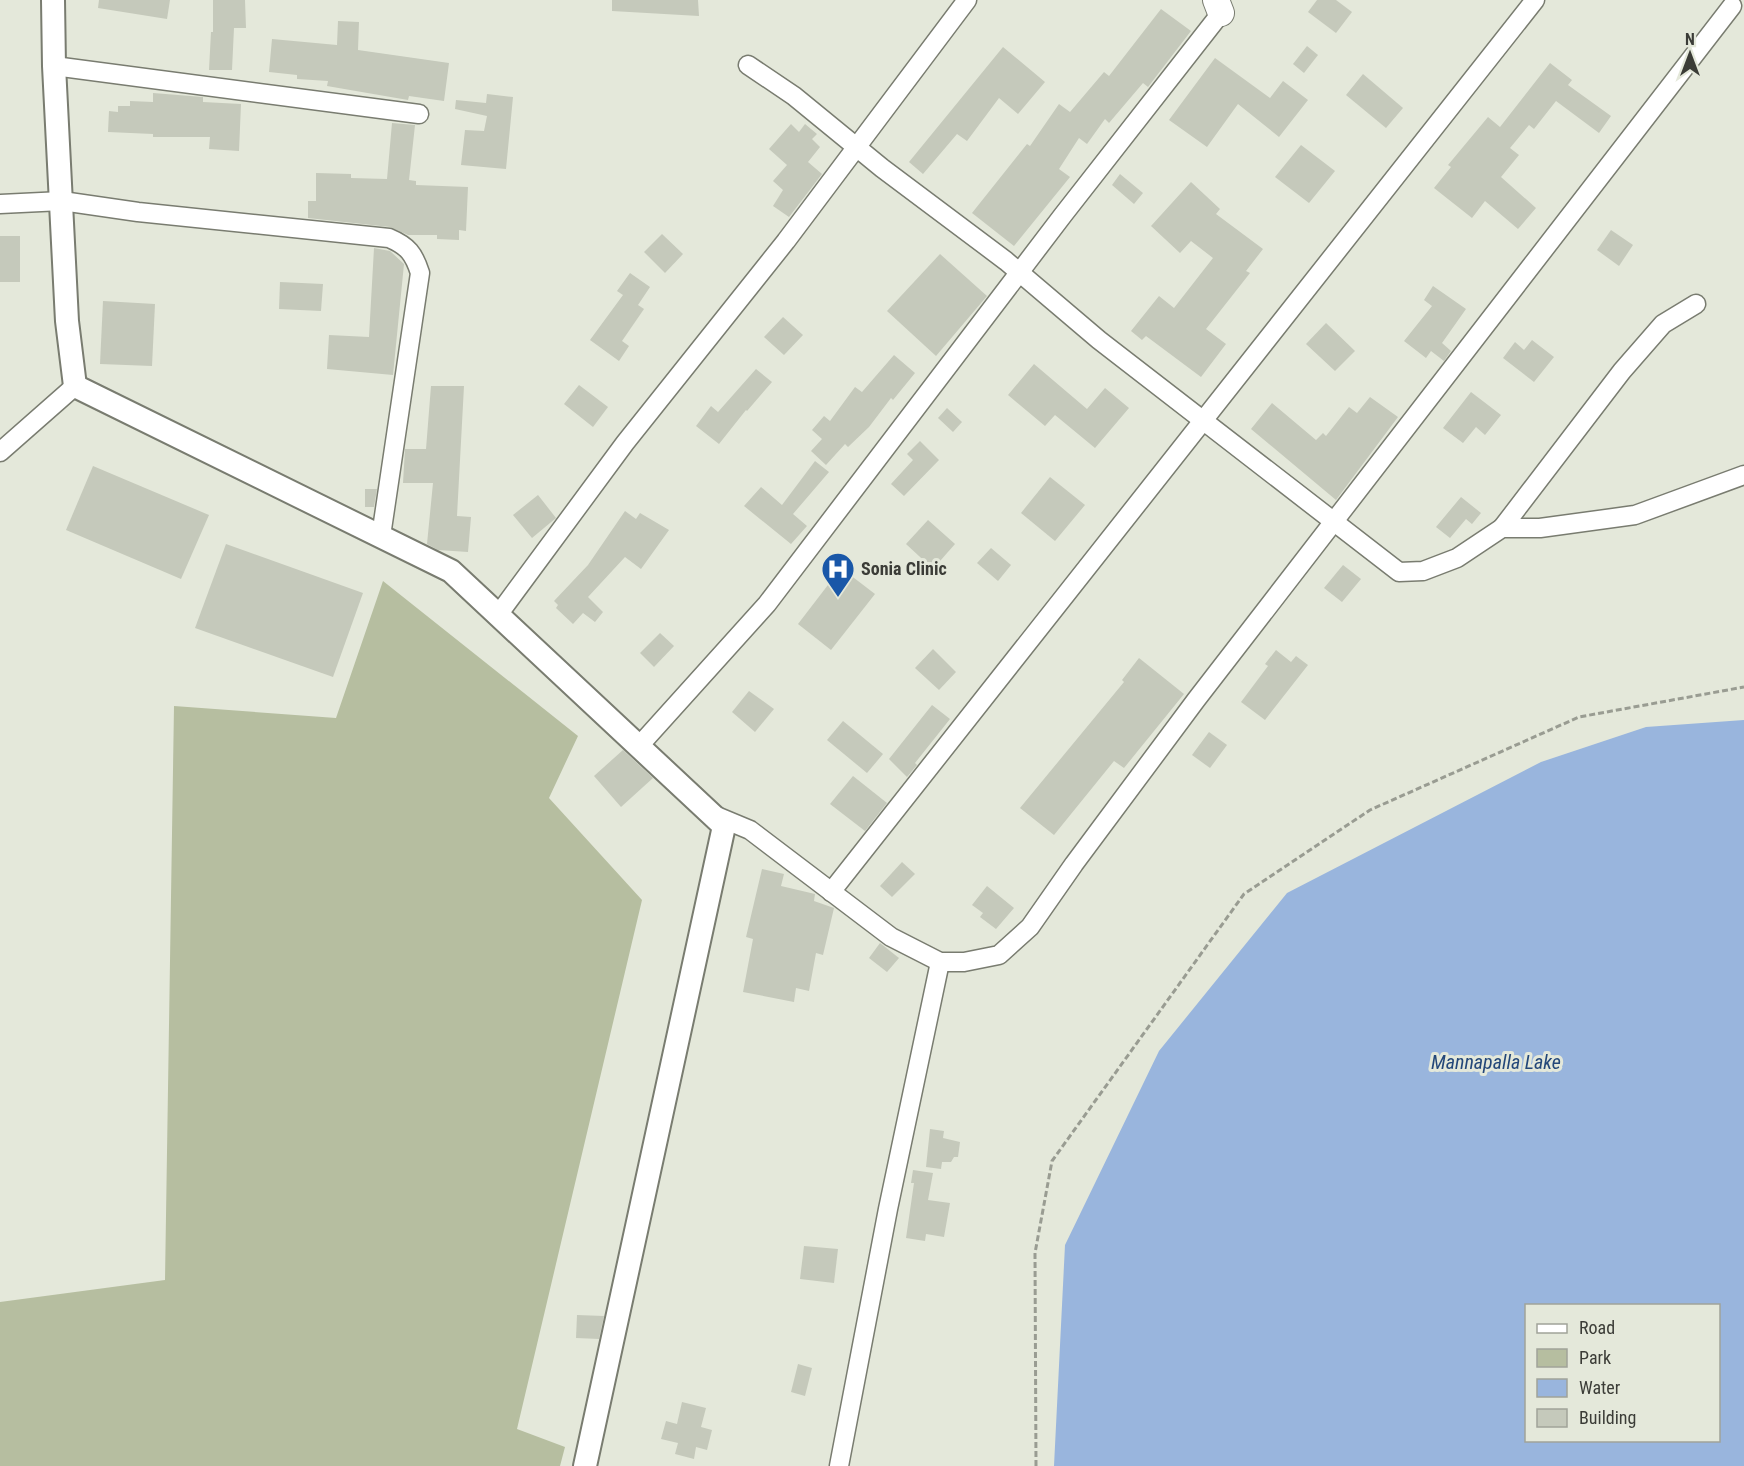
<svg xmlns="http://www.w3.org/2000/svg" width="1744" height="1466" viewBox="0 0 1744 1466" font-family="'Roboto Condensed',sans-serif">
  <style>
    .green { fill: #b6bea0 }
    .water { fill: #99b5dd; fill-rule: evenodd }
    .building { fill: #c5c9bb }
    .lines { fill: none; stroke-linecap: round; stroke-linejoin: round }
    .minor-casing { stroke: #797c70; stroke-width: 21 }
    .tertiary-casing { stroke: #797c70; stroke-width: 26 }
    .secondary-casing { stroke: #797c70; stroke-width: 28 }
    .path { stroke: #999c92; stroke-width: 3; stroke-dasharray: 6 3; stroke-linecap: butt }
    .minor { stroke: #fff; stroke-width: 18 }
    .tertiary { stroke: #fff; stroke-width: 22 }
    .secondary { stroke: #fff; stroke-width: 26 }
    .labels { text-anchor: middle; stroke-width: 6; stroke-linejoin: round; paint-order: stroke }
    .poi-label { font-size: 18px; font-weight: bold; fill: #3b3c37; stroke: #e4e8da; text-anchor: start }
    .water-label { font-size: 20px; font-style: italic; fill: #234779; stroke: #e4e8da }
  </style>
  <rect width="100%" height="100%" fill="#e4e8da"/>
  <path class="green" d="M 383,581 L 578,736 L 549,798 L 642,900 L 517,1429 L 565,1447 L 560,1466 L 0,1466 L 0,1302 L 165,1280 L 174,706 L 336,718 Z"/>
  <path class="water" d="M 1744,720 L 1744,1466 L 1054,1466 L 1065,1245 L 1159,1051 L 1287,893 L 1541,762 L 1646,727 ZM 1526,1306 L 1718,1306 L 1718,1440 L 1526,1440 Z"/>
  <g class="building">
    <path d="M 99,0 L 170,0 L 167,19 L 98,8 Z"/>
    <path d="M 213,0 L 245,0 L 246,28 L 234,28 L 232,70 L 209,70 L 211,32 L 213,32 Z"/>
    <path d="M 612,0 L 698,0 L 699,16 L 612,11 Z"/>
    <path d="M 1317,0 L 1336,0 L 1352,12 L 1336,33 L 1308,12 Z"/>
    <path d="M 1161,9 L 1191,31 L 1148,87 L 1143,83 L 1109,123 L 1105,119 L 1087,144 L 1079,138 L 1059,169 L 1070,177 L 1014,246 L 972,213 L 1027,144 L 1030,146 L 1059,104 L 1070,112 L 1104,72 L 1109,76 Z"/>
    <path d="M 338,21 L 359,22 L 358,50 L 449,63 L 444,101 L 409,96 L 408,100 L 327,86 L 328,81 L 297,79 L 297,75 L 269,72 L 272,39 L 337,45 Z"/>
    <path d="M 1307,46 L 1318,55 L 1304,73 L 1293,64 Z"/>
    <path d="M 1003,47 L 1045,82 L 1018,114 L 999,98 L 967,141 L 957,134 L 923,174 L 909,162 Z"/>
    <path d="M 1215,58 L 1270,98 L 1283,81 L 1308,100 L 1279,137 L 1238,104 L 1207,147 L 1169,120 Z"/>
    <path d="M 1550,63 L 1572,80 L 1568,85 L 1611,116 L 1599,133 L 1556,101 L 1534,129 L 1529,125 L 1510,148 L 1519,155 L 1501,177 L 1536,208 L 1518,229 L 1485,201 L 1472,218 L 1434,188 L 1451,167 L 1448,165 L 1488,117 L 1500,127 Z"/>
    <path d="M 1363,74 L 1403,108 L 1386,128 L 1346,95 Z"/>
    <path d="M 153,93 L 203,97 L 203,102 L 241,104 L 239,151 L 209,149 L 210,137 L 153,137 L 153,134 L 108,132 L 109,111 L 118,112 L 118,106 L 130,106 L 130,101 L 153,102 Z"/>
    <path d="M 487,94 L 513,97 L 506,169 L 461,165 L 465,130 L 484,131 L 487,116 L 455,109 L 456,100 L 486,103 Z"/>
    <path d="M 392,123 L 415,125 L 409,180 L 416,181 L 416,185 L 468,187 L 466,231 L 459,230 L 459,240 L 437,239 L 437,235 L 408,235 L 390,227 L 308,218 L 308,201 L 316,201 L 316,173 L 351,174 L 351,178 L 387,179 Z"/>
    <path d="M 791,124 L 799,132 L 805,124 L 817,134 L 812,139 L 820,147 L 808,162 L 822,174 L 789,217 L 773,206 L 783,190 L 773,181 L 787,165 L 769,149 Z"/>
    <path d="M 1301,145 L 1335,171 L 1309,203 L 1275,177 Z"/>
    <path d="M 1120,174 L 1143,193 L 1134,204 L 1112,185 Z"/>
    <path d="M 1191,182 L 1220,209 L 1216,214 L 1263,249 L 1246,271 L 1250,273 L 1206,329 L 1226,344 L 1201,377 L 1146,336 L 1142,340 L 1131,331 L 1159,296 L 1174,308 L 1213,258 L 1191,241 L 1180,253 L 1151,226 Z"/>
    <path d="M 1611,230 L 1633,245 L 1619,266 L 1597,250 Z"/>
    <path d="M 662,234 L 683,254 L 665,273 L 644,252 Z"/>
    <rect x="0" y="236" width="20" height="46"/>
    <path d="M 374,248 L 390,251 L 404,264 L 393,375 L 327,369 L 329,335 L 369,337 Z"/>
    <path d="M 940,254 L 987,296 L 936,356 L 887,311 Z"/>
    <path d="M 630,273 L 650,287 L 638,305 L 644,309 L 622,341 L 629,346 L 619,361 L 590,340 L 623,295 L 617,291 Z"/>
    <path d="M 280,282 L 323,284 L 321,311 L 279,309 Z"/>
    <path d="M 1433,286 L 1466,309 L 1442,343 L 1451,351 L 1444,361 L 1431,351 L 1426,358 L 1404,341 L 1432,306 L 1424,300 Z"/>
    <path d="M 103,301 L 155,304 L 152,366 L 100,364 Z"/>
    <path d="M 783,317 L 803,335 L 784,355 L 764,337 Z"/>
    <path d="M 1326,323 L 1355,351 L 1335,371 L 1306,344 Z"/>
    <path d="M 1532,340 L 1554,357 L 1534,382 L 1503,358 L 1515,342 L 1524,350 Z"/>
    <path d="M 894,355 L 915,373 L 893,400 L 891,398 L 869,427 L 848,447 L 845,444 L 826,465 L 811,451 L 822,439 L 812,430 L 824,416 L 830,421 L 855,387 L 862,392 Z"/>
    <path d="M 1034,364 L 1087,409 L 1105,388 L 1129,408 L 1095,448 L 1055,415 L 1045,426 L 1008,395 Z"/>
    <path d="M 756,369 L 772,382 L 747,411 L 746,410 L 719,444 L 696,426 L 711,406 L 718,412 Z"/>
    <path d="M 579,385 L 608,407 L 593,427 L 564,404 Z"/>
    <path d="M 431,386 L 464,386 L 457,516 L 471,517 L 468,552 L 438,550 L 427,544 L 433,483 L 403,483 L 405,449 L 426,449 Z"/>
    <path d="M 1471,392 L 1501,415 L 1485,435 L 1476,427 L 1463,443 L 1443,428 Z"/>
    <path d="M 1370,397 L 1398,417 L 1336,500 L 1251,429 L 1272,403 L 1316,440 L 1323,433 L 1326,436 L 1349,407 L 1357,413 Z"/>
    <path d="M 947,408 L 962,422 L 953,432 L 938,418 Z"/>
    <path d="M 920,441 L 939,460 L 904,496 L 891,484 L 913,460 L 907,454 Z"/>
    <path d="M 815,461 L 829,472 L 793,514 L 807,526 L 791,544 L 744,506 L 761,487 L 782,505 Z"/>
    <path d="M 93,466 L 209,515 L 181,579 L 66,530 Z"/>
    <path d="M 1050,477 L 1085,505 L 1055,541 L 1021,513 Z"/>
    <path d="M 365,489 L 377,489 L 374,507 L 365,507 Z"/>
    <path d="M 538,495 L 556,518 L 532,538 L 513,515 Z"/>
    <path d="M 1461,497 L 1481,513 L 1472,524 L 1466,519 L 1450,538 L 1436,527 Z"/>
    <path d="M 625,511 L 636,519 L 640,513 L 669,530 L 641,569 L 625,557 L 588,597 L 603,612 L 595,622 L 583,613 L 573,624 L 556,608 L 558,605 L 554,601 L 588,565 Z"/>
    <path d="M 928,520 L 955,544 L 933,569 L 906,544 Z"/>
    <path d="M 226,544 L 363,593 L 333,677 L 195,628 Z"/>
    <path d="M 991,548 L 1011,565 L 998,581 L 977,563 Z"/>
    <path d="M 1343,565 L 1361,579 L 1342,602 L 1324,588 Z"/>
    <path d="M 841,568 L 875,594 L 831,650 L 798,624 Z"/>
    <path d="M 660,633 L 674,646 L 654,667 L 640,653 Z"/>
    <path d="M 933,649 L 956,672 L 939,690 L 915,668 Z"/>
    <path d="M 1276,650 L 1291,662 L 1296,656 L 1308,665 L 1265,720 L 1241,702 L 1268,666 L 1265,664 Z"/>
    <path d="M 1139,658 L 1184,694 L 1124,768 L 1114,761 L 1054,835 L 1020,808 L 1124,682 L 1122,680 Z"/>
    <path d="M 749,691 L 774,709 L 755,732 L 732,712 Z"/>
    <path d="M 932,705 L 950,719 L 915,763 L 917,765 L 907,777 L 889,759 Z"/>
    <path d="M 843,721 L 883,754 L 867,773 L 827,740 Z"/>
    <path d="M 1209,732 L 1227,745 L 1210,768 L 1192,755 Z"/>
    <path d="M 623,750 L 653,778 L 621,807 L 594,776 Z"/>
    <path d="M 853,776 L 887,803 L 865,831 L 830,804 Z"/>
    <path d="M 902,862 L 915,874 L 892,897 L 880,886 Z"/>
    <path d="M 762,869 L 784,874 L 781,886 L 815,894 L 814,901 L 834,908 L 823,955 L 816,953 L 809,991 L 796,988 L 794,1002 L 743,992 L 753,939 L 746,937 Z"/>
    <path d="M 987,886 L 1014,908 L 996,929 L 980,917 L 983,913 L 972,905 Z"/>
    <path d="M 880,943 L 899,958 L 887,972 L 869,958 Z"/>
    <path d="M 930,1129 L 944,1131 L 943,1138 L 960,1142 L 958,1157 L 954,1157 L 951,1162 L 942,1162 L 941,1169 L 926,1167 Z"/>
    <path d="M 913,1170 L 933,1173 L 928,1200 L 950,1203 L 944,1237 L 926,1234 L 925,1241 L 906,1238 L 914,1183 L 911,1183 Z"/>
    <path d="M 804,1246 L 838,1249 L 834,1283 L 800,1279 Z"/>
    <path d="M 577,1315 L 604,1316 L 599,1339 L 576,1338 Z"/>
    <path d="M 798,1364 L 812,1368 L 805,1396 L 791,1392 Z"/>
    <path d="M 682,1402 L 706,1408 L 701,1427 L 712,1430 L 707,1450 L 696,1447 L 694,1459 L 675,1454 L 678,1443 L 661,1439 L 666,1421 L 677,1424 Z"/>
  </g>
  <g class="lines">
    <defs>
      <g id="minor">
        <path d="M 748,65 L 794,96 L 882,168 L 1006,261 L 1099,340 L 1399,572 L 1423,571 L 1457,558 L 1502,528 L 1540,528 L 1635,515 L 1744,475"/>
        <path d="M 54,66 L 419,114"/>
        <path d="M 0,204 L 62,201 L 138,212 L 389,238 C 408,246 414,254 420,273 L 381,536"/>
        <path d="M 0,452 L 75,386"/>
        <path d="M 1502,528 L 1622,371 L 1663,324 L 1696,304"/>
        <path d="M 498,615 L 625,443 L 786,241 L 967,0"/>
        <path d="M 639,746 L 767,604 L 1063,215 L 1221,13"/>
        <path d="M 714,815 L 750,830 L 891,937 L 940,962 L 964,962 L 999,955 L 1030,927 L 1074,864 L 1196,700 L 1732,6"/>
        <path d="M 831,892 L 1535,0"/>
        <path d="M 839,1466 L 888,1209 L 940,962"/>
      </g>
      <path id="tertiary" d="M 53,0 L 54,66 L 67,321 L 75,386 L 451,571 L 724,826 L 585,1466"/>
      <path id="secondary" d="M 1216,0 L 1221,13"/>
    </defs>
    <use href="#minor" class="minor-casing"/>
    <use href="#tertiary" class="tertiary-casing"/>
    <use href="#secondary" class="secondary-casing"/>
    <path class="path" d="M 1036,1466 L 1035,1253 L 1052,1161 L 1244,894 L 1370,810 L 1579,717 L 1744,687"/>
    <use href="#minor" class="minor"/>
    <use href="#tertiary" class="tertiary"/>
    <use href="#secondary" class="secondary"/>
  </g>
  <defs>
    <symbol id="hospital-pin" viewBox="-11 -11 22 30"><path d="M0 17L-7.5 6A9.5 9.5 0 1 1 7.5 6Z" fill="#1957a8" stroke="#e4e8da"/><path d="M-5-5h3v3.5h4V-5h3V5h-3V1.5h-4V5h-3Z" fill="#fff"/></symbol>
  </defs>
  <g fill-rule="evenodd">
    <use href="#hospital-pin" x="819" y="550" width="38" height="52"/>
  </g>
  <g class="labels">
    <g class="poi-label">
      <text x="861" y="575">Sonia Clinic</text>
    </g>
    <g class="water-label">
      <text x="1496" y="1069">Mannapalla Lake</text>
    </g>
  </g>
  <rect x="1525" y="1304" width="195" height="138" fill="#e4e8da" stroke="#a0a399" stroke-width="1.5"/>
  <rect x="1537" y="1324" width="30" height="9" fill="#ffffff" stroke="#a0a399" stroke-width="1.5"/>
  <text x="1579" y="1334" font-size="18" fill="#3b3c37">Road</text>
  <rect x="1537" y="1349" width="30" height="18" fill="#b6bea0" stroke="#a0a399" stroke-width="1.5"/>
  <text x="1579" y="1364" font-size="18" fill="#3b3c37">Park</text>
  <rect x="1537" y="1379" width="30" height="18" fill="#99b5dd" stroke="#a0a399" stroke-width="1.5"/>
  <text x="1579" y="1394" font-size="18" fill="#3b3c37">Water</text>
  <rect x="1537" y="1409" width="30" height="18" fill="#c5c9bb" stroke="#a0a399" stroke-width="1.5"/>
  <text x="1579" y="1424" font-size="18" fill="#3b3c37">Building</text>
  <g transform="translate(1690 54)" stroke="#e4e8da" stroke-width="4.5" paint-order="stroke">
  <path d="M0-4.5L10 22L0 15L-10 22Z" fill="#3b3c37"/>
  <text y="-9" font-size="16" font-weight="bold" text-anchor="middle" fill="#3b3c37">N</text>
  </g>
</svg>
